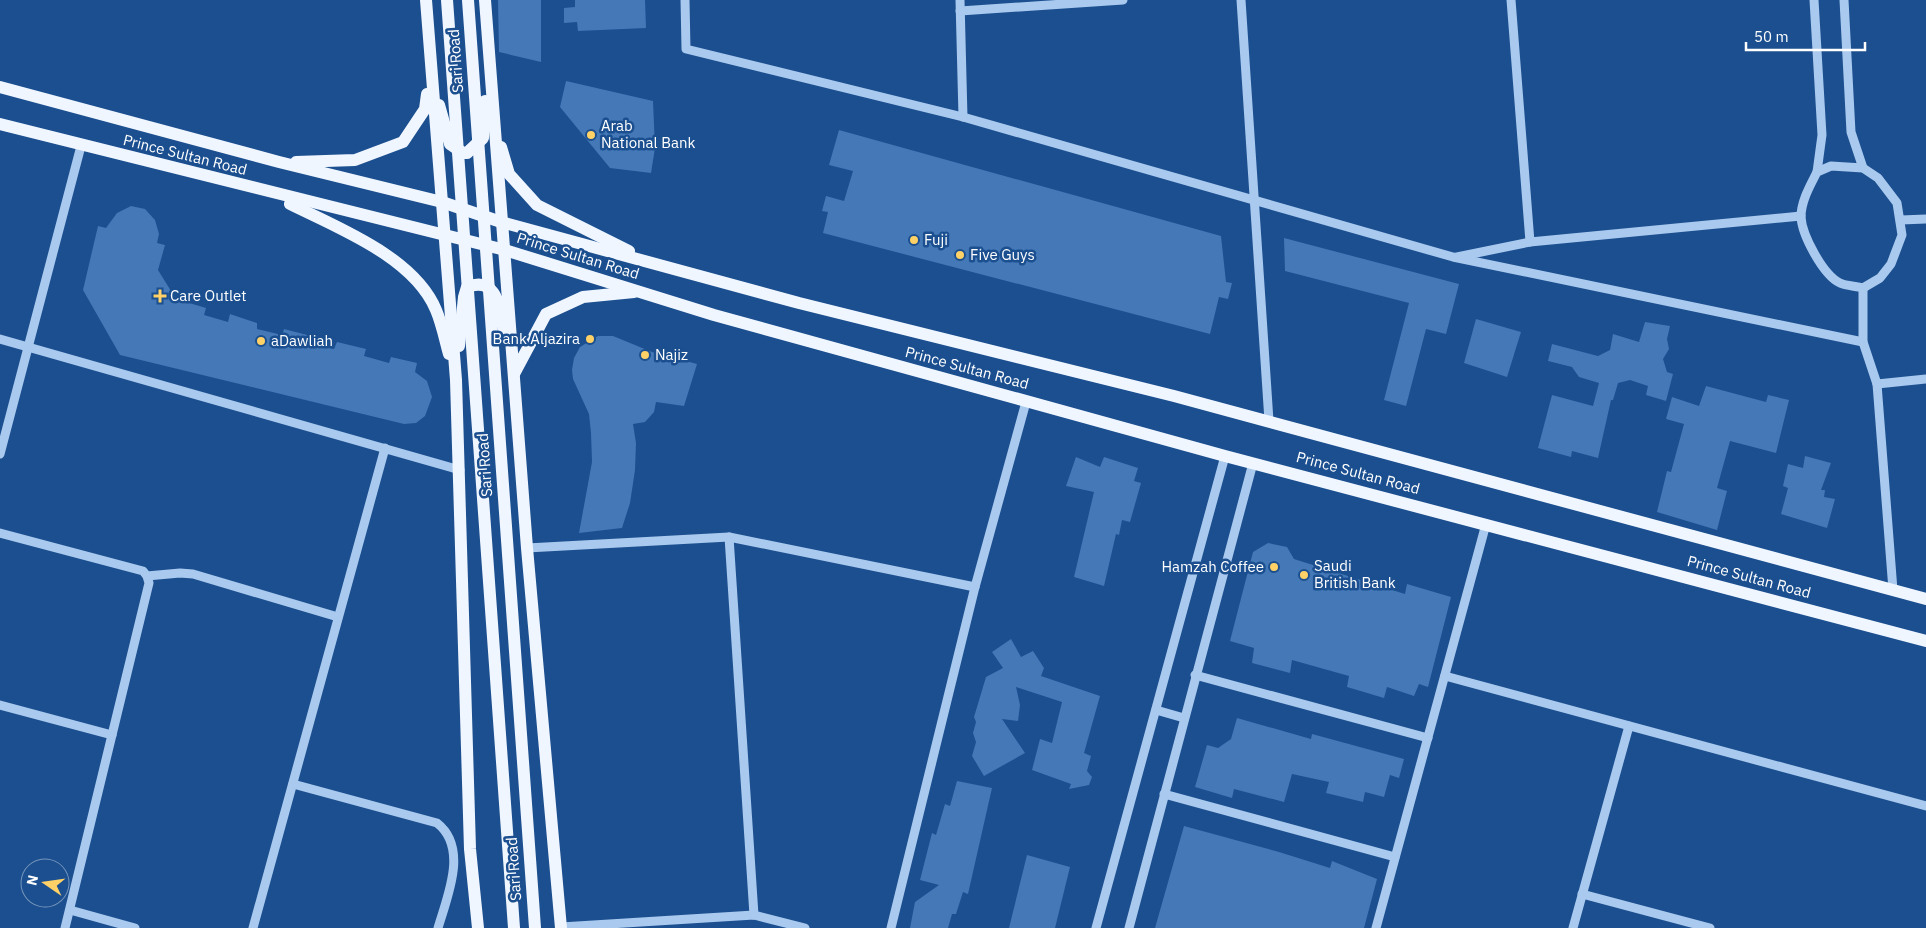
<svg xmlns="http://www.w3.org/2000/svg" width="1926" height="928" viewBox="0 0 1926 928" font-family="'IBM Plex Sans',sans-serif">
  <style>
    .building { fill: #4478b7 }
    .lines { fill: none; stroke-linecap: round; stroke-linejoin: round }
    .minor { stroke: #a9c9ee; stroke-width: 9 }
    .major { stroke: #f0f6ff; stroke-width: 12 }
    .major-bridge { stroke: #f0f6ff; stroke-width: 12 }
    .poi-dot { fill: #ffd166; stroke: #1b4f8f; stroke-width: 2 }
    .labels { text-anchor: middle; stroke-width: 5; stroke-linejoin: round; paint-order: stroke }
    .street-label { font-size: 15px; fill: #fff; stroke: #1b4f8f }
    .poi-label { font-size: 15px; fill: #fff; stroke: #1b4f8f; text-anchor: start }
  </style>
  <rect width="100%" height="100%" fill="#1b4f8f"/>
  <g class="building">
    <path d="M 498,0 L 541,0 L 541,62 L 499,52 Z"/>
    <path d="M 575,0 L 645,0 L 646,28 L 578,31 L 577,22 L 564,23 L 564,8 L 575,7 Z"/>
    <path d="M 566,81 L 653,101 L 655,148 L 651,173 L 610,168 L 560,107 Z"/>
    <path d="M 839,130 L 1221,236 L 1226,282 L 1232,283 L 1228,299 L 1219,297 L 1210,334 L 823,233 L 828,212 L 822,211 L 826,196 L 844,201 L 853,171 L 829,165 Z"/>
    <path d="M 131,206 L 145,209 L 155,220 L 159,234 L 157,243 L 165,245 L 158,270 L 176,299 L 206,308 L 204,315 L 228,322 L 230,314 L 257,323 L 257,329 L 282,335 L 284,329 L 311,336 L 310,343 L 334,349 L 337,342 L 366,349 L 364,356 L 389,363 L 391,357 L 417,363 L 415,372 L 427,381 L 432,397 L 425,416 L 416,423 L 404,424 L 120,355 L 83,290 L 98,226 L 106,228 L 117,213 Z"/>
    <path d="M 1284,238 L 1459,284 L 1446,334 L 1426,329 L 1406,406 L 1384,400 L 1409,303 L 1285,271 Z"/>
    <path d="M 1476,319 L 1521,332 L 1507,377 L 1464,363 Z"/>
    <path d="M 1645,322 L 1670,326 L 1667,339 L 1669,349 L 1663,359 L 1667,372 L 1673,374 L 1666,401 L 1646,395 L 1648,386 L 1630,380 L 1618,383 L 1613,400 L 1611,400 L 1598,458 L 1572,451 L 1571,457 L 1538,448 L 1552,395 L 1593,406 L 1599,383 L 1579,377 L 1572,367 L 1548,361 L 1552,344 L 1598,356 L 1610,350 L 1613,334 L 1639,342 Z"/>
    <path d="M 598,336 L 613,336 L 652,352 L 697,364 L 684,406 L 656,402 L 654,412 L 645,422 L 633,424 L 636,443 L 635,470 L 630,503 L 622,528 L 579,533 L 592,462 L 591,433 L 589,414 L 573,379 L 572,370 L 574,358 L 580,347 Z"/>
    <path d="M 1706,386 L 1766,402 L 1768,395 L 1789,400 L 1776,453 L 1730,441 L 1717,488 L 1727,491 L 1717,530 L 1657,512 L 1667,471 L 1671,472 L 1684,424 L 1666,419 L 1672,397 L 1699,406 Z"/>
    <path d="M 1805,456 L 1831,463 L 1821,490 L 1825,490 L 1824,497 L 1835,499 L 1827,528 L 1781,514 L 1788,488 L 1783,486 L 1788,464 L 1803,468 Z"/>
    <path d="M 1076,457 L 1100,467 L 1104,457 L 1138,468 L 1134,481 L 1141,483 L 1130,522 L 1122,520 L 1119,535 L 1116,534 L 1104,586 L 1074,577 L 1094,492 L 1066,486 Z"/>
    <path d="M 1268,543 L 1287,547 L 1294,559 L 1405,594 L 1407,584 L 1451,597 L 1428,687 L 1419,684 L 1414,696 L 1387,687 L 1384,698 L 1347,687 L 1349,676 L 1292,660 L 1290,673 L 1252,663 L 1254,648 L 1230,641 L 1253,552 Z"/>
    <path d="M 1011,639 L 1021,657 L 1033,651 L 1044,668 L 1041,676 L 1100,696 L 1084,753 L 1091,756 L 1087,771 L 1092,777 L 1089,785 L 1069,789 L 1071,784 L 1032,770 L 1040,739 L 1052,743 L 1062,702 L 1016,687 L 1020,705 L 1018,721 L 1002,719 L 1025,753 L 984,776 L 972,756 L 976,742 L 973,733 L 976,722 L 974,717 L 986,677 L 1003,668 L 992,652 Z"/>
    <path d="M 1237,718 L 1311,739 L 1312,734 L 1404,759 L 1399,778 L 1390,775 L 1384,797 L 1365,792 L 1363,802 L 1326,793 L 1329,782 L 1292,774 L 1284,802 L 1234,789 L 1232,798 L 1195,787 L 1207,745 L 1218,748 L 1231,739 Z"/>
    <path d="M 957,781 L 992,788 L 968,894 L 963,892 L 956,914 L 952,914 L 948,928 L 910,928 L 915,902 L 939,885 L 920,880 L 932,833 L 936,835 L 945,804 L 950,806 Z"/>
    <path d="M 1184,826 L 1279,852 L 1330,868 L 1332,861 L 1377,879 L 1364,928 L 1155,928 Z"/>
    <path d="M 1027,855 L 1070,867 L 1055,928 L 1009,928 Z"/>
  </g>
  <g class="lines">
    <g class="minor">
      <path d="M 685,0 L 686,49 L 963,117 L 1453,257 L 1863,342"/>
      <path d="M 960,0 L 963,117"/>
      <path d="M 1241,0 L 1269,421"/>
      <path d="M 1511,0 L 1530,242"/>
      <path d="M 1814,0 L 1822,135 L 1817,172"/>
      <path d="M 1844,0 L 1851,132 L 1863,168"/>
      <path d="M 960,11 L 1123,0"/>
      <path d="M 1831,166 L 1863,168 L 1878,178 L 1897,203 L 1902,235 L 1891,264 L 1880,278 L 1863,288 C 1856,286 1846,286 1840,283 C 1823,275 1802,235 1801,217 C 1801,201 1810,186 1817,172 Z"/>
      <path d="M 1901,220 L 1926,219"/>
      <path d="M 1457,257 L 1530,242 L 1801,216"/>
      <path d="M 1863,288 L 1863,342 L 1877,384 L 1893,590"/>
      <path d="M 0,339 L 460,470"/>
      <path d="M 1877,384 L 1926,379"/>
      <path d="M 0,454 L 81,146"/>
      <path d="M 0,533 L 143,571 L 147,576 L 149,583 L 65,928"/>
      <path d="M 729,537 L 754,915"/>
      <path d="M 527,548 L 729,537 L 975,587"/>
      <path d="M 147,576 L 180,573 L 193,574 L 338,617"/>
      <path d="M 1195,675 L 1428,738"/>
      <path d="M 1445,676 L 1926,806"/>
      <path d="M 0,705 L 112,735"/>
      <path d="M 1156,710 L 1184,718"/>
      <path d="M 293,784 L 437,823 C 469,848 447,897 438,928"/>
      <path d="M 1164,794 L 1395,857"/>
      <path d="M 1582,894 L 1710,928"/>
      <path d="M 70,910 L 135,928"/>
      <path d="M 561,927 L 754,915 L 805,928"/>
      <path d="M 253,928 L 385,448"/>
      <path d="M 891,928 L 975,587 L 1026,402"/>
      <path d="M 1096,928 L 1225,456"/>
      <path d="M 1129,928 L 1253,463"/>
      <path d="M 1376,928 L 1486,524"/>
      <path d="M 1573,928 L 1629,726"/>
    </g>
    <g class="major">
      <path d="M 426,0 L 456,380 L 470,849 L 478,928"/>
      <path d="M 485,0 L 527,548 L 561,928"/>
      <path d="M 0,87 L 279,162 L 442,202 L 501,222 L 799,303 L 1174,396 L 1926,599"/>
      <path d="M 439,105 L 450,144 L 463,153 L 467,153 L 483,138 L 485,101"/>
      <path d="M 0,124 L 505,250 L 714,315 L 1225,456 L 1926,641"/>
      <path d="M 501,147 L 509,174 L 537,205 L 629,251"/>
      <path d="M 296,162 L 355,160 L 403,142 L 425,109 L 427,94"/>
      <path d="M 290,204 C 338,228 414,257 436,310 C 442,324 445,340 449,354"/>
      <path d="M 459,346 L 464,297 L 467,287 C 500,275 499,312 505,335"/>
      <path d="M 514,374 L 546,314 L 583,297 L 634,292"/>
    </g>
    <g class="major-bridge">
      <path d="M 447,0 L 514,928"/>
      <path d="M 468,0 L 535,928"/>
    </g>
  </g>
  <g class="poi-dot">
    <circle cx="591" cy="135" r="5"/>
    <circle cx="914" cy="240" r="5"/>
    <circle cx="960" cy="255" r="5"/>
    <path d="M157.5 288.5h5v5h5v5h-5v5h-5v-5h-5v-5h5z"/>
    <circle cx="590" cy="339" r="5"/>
    <circle cx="261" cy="341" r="5"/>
    <circle cx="645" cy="355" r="5"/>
    <circle cx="1274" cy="567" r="5"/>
    <circle cx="1304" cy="575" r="5"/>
  </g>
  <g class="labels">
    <g class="street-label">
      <text transform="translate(456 61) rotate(-94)" y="5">Sari Road</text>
      <text transform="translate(185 155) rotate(14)" y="5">Prince Sultan Road</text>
      <text transform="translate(578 256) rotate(17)" y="5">Prince Sultan Road</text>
      <text transform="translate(967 368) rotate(15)" y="5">Prince Sultan Road</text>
      <text transform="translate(485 465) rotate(-94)" y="5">Sari Road</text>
      <text transform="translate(1358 473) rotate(15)" y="5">Prince Sultan Road</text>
      <text transform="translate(1749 577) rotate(15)" y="5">Prince Sultan Road</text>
      <text transform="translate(514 869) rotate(-94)" y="5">Sari Road</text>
    </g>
    <g class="poi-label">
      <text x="601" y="131">Arab<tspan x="601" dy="17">National Bank</tspan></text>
      <text x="924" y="245">Fuji</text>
      <text x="970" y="260">Five Guys</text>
      <text x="170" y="301">Care Outlet</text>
      <text x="580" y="344" text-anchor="end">Bank Aljazira</text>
      <text x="271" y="346">aDawliah</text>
      <text x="655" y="360">Najiz</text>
      <text x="1314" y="571">Saudi<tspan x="1314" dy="17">British Bank</tspan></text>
      <text x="1264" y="572" text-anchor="end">Hamzah Coffee</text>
    </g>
  </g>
  <g transform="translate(45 883) rotate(283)"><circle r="24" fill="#1b4f8f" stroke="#7695bc"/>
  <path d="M0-4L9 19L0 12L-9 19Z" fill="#ffd166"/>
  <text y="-8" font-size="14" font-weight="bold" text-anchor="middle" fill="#ffffff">N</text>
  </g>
  <path d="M1746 42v8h119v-8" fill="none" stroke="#ffffff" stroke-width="2.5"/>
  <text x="1754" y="42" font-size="15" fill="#ffffff" stroke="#1b4f8f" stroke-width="4" paint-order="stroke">50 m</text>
</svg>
